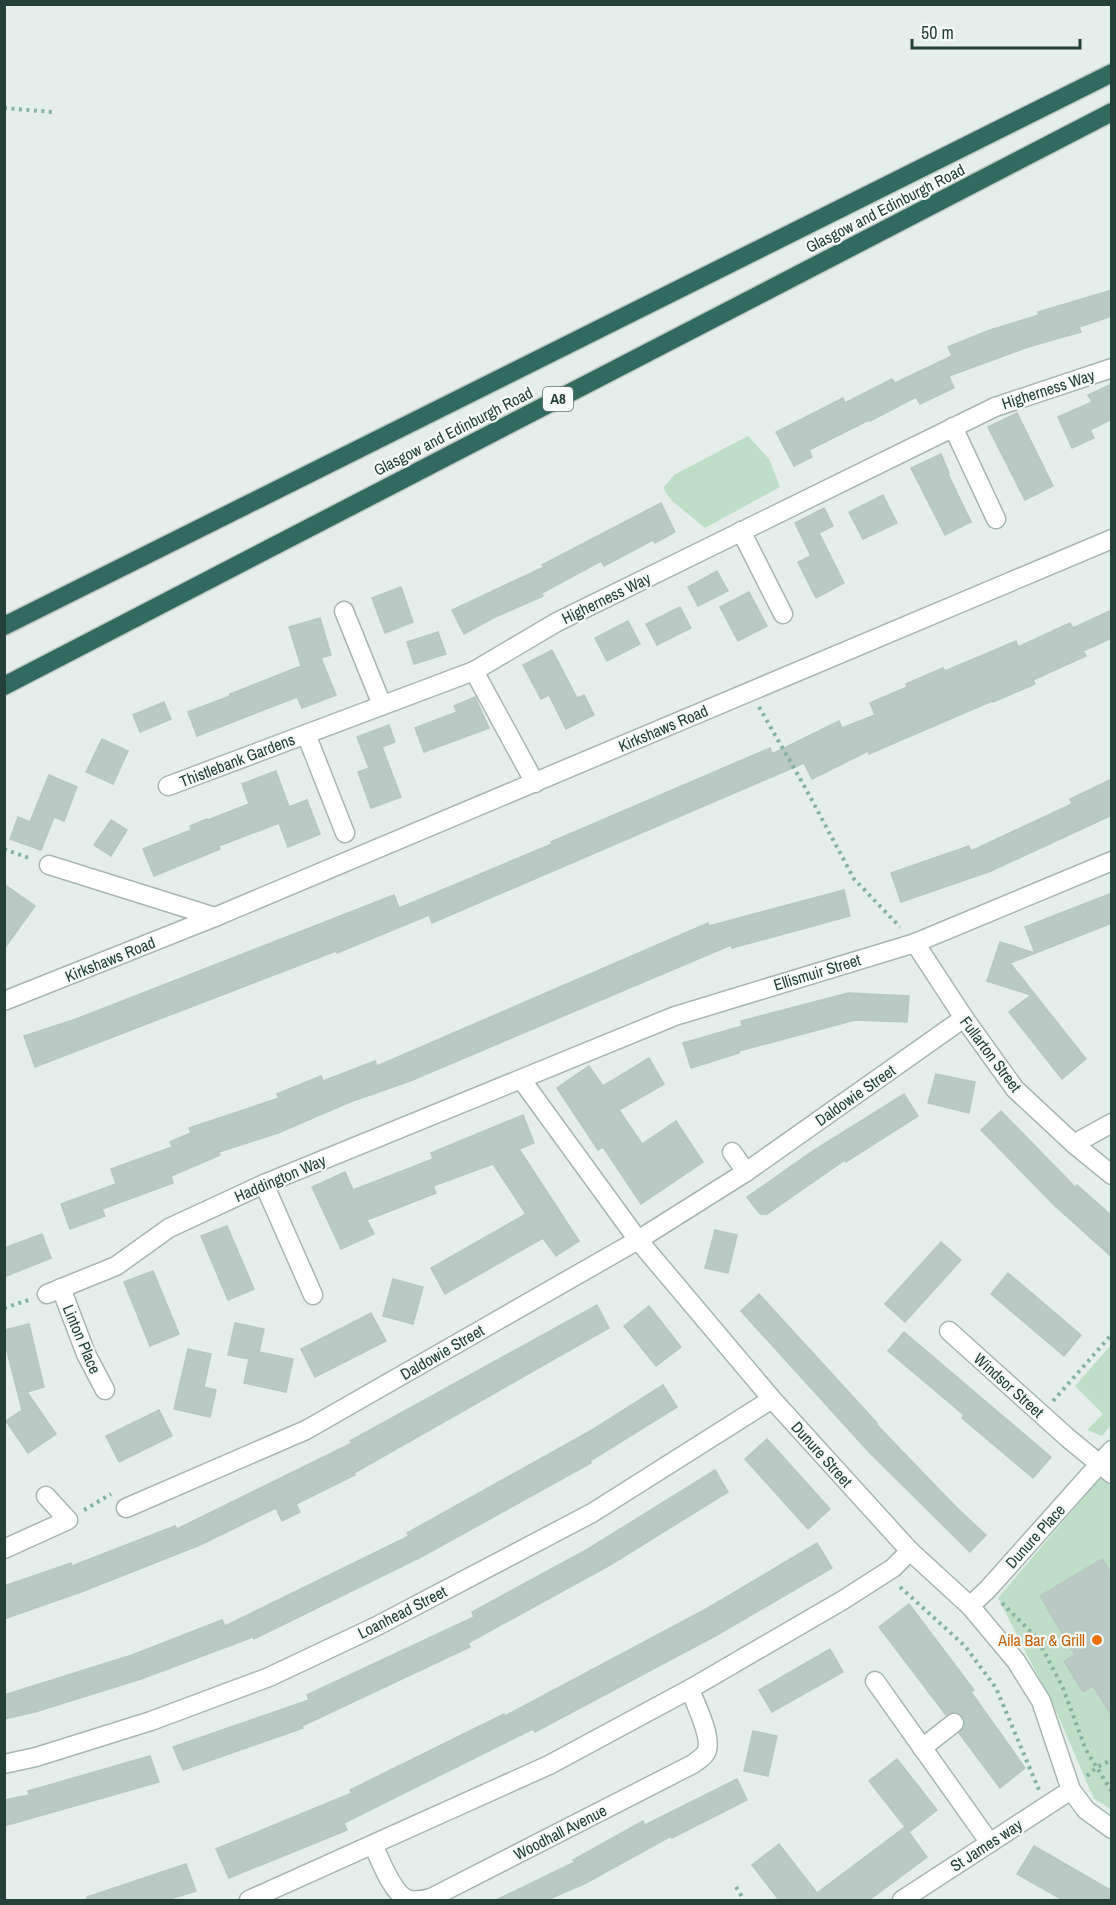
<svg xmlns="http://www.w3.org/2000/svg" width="1116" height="1905" viewBox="0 0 1116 1905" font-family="'Archivo Narrow',sans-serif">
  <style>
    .green { fill: #bfdec7 }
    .building { fill: #bac9c3; stroke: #b8c8c1; stroke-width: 1.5 }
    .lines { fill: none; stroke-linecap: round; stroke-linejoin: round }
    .minor-casing { stroke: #a7b6b1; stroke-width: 21 }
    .highway-casing { stroke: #c2cac7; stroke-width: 21 }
    .path { stroke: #86b1a2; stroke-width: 4; stroke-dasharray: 3 4.5; stroke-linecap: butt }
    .minor { stroke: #fff; stroke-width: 18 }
    .highway { stroke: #316b5e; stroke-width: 18 }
    .food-dot { fill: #e8710a; stroke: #f6faf8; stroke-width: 2 }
    .labels { text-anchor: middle; stroke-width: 4.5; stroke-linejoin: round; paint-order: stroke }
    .shield { fill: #f6faf8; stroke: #637872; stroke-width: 1.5 }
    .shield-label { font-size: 15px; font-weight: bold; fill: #244038 }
    .street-label { font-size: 16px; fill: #244038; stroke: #f6faf8 }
    .food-label { font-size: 16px; fill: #c56008; stroke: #f6faf8; text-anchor: end }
  </style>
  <rect width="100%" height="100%" fill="#e5eeea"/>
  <g class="green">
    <path d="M 748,436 L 769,459 L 780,487 L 705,528 L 671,500 L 663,488 L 674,475 Z"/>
    <path d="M 1111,1345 L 1111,1425 L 1102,1436 L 1087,1430 L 1103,1414 L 1075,1386 Z"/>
    <path d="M 1111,1465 L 1111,1809 L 1094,1799 L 1057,1713 L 998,1598 Z"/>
  </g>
  <g class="building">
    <path d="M 1112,290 L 1112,316 L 1079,327 L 1081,332 L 1028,347 L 949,376 L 954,388 L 920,404 L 916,397 L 870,421 L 869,420 L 809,450 L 812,457 L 794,466 L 776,432 L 843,398 L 845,403 L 892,379 L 895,383 L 952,356 L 948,347 L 990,330 L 1039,315 L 1038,312 Z"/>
    <path d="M 1112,384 L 1112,419 L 1090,430 L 1094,438 L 1072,448 L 1058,417 L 1092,402 L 1088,395 Z"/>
    <path d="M 1017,413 L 1053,486 L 1025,500 L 988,427 Z"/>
    <path d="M 941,454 L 949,473 L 948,474 L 971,522 L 945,535 L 911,468 Z"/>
    <path d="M 883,495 L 897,523 L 863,539 L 849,512 Z"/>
    <path d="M 661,503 L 675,532 L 655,543 L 653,540 L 604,566 L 601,561 L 542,593 L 543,596 L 495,617 L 464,634 L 452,610 L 544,567 L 542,565 Z"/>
    <path d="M 824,508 L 833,526 L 819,533 L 844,583 L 816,598 L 798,562 L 811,556 L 795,523 Z"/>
    <path d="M 717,571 L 728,591 L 698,606 L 688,587 Z"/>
    <path d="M 401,587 L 413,622 L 385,633 L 372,598 Z"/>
    <path d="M 749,592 L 767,626 L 738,641 L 720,607 Z"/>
    <path d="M 680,607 L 691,628 L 657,645 L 646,624 Z"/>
    <path d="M 1112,610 L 1112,638 L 1083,651 L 1086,656 L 1033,680 L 1035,684 L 993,702 L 992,701 L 869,754 L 868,751 L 812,779 L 804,763 L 432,923 L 429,915 L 337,953 L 336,951 L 35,1067 L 24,1036 L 76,1019 L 394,895 L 399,908 L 552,844 L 551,842 L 770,748 L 772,754 L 839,721 L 842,728 L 875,715 L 870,703 L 907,687 L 906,684 L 943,668 L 945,671 L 1016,641 L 1018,647 L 1070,623 L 1073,628 Z"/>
    <path d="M 320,618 L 331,655 L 321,658 L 336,695 L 302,708 L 297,697 L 197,736 L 188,712 L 230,696 L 230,694 L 301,666 L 289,627 Z"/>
    <path d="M 628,621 L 640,644 L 607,661 L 595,638 Z"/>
    <path d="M 438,632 L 446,654 L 414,664 L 407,642 Z"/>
    <path d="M 552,650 L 577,698 L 584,695 L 594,715 L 566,729 L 549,695 L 541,699 L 523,665 Z"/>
    <path d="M 475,697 L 489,728 L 424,752 L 415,728 L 457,712 L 454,706 Z"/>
    <path d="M 164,702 L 171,719 L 140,732 L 133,715 Z"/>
    <path d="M 389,725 L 395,742 L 382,747 L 401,797 L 371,808 L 358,772 L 369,768 L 357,737 Z"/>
    <path d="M 102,739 L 128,751 L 113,784 L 86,772 Z"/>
    <path d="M 276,771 L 289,807 L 307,800 L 320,834 L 288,847 L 279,823 L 219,846 L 220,849 L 203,856 L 154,876 L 143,849 L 191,830 L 190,826 L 207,819 L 208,820 L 249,804 L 242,784 Z"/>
    <path d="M 49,775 L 77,787 L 64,821 L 54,817 L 41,850 L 10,839 L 18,817 L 30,822 Z"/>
    <path d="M 1112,779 L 1112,815 L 991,871 L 901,902 L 891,873 L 969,846 L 971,851 L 1072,804 L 1070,799 Z"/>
    <path d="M 111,820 L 127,830 L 111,856 L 94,845 Z"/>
    <path d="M 4,884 L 35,906 L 4,949 Z"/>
    <path d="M 844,890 L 850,916 L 732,948 L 731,945 L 410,1081 L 350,1102 L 278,1133 L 219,1152 L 220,1155 L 171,1176 L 173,1183 L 102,1209 L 105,1216 L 70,1229 L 61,1204 L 116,1184 L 111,1169 L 172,1147 L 170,1142 L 191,1133 L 189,1128 L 279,1098 L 277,1094 L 321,1076 L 323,1081 L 375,1061 L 377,1066 L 708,923 L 709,926 Z"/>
    <path d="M 1112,893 L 1112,923 L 1010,963 L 1086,1059 L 1062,1079 L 1009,1012 L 1031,995 L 987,981 L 1000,942 L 1035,953 L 1025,927 Z"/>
    <path d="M 848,993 L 909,996 L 907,1022 L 855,1020 L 739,1051 L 739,1053 L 691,1068 L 683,1043 L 742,1026 L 741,1021 Z"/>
    <path d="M 649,1058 L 664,1084 L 619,1110 L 642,1144 L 676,1121 L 703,1162 L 641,1204 L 603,1147 L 598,1150 L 557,1088 L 589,1066 L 603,1086 Z"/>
    <path d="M 936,1074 L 975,1082 L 969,1113 L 928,1103 Z"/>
    <path d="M 904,1094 L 918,1116 L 846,1162 L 845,1160 L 767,1214 L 760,1214 L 747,1197 L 813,1151 Z"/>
    <path d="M 1001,1111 L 1075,1187 L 1077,1185 L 1112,1216 L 1112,1257 L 1053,1204 L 981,1130 Z"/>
    <path d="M 523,1115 L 534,1143 L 519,1149 L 579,1241 L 556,1256 L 543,1238 L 445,1294 L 431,1268 L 526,1214 L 493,1164 L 433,1186 L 436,1193 L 367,1220 L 374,1234 L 341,1249 L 312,1187 L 345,1172 L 353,1190 L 433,1159 L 431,1153 Z"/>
    <path d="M 227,1226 L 254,1289 L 228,1300 L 201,1236 Z"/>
    <path d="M 715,1230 L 737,1235 L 728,1273 L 705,1268 Z"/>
    <path d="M 42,1234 L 51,1258 L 4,1277 L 4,1248 Z"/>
    <path d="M 941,1242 L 961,1260 L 905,1322 L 885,1304 Z"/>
    <path d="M 153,1271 L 179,1334 L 150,1346 L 124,1282 Z"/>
    <path d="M 1008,1273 L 1081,1335 L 1064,1356 L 991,1294 Z"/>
    <path d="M 393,1279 L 423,1287 L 413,1324 L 383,1316 Z"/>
    <path d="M 759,1294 L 877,1423 L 876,1424 L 957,1508 L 986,1535 L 970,1552 L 869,1452 L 741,1311 Z"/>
    <path d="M 597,1305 L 609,1328 L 354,1473 L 355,1475 L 296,1504 L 300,1512 L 282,1521 L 276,1508 L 200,1545 L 81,1592 L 4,1619 L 4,1586 L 71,1563 L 72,1566 L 175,1526 L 177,1529 L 352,1443 L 350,1441 Z"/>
    <path d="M 649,1306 L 681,1347 L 656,1366 L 624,1326 Z"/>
    <path d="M 371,1313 L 386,1341 L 315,1377 L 301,1349 Z"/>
    <path d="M 235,1323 L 264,1329 L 259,1352 L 293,1359 L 286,1392 L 244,1383 L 249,1359 L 228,1355 Z"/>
    <path d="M 29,1324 L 44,1387 L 27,1392 L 56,1434 L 28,1453 L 6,1421 L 22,1410 L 4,1339 L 4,1330 Z"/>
    <path d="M 904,1332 L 1051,1457 L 1033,1478 L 962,1418 L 964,1415 L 888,1351 Z"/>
    <path d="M 188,1349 L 211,1354 L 204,1387 L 216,1390 L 210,1417 L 174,1409 Z"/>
    <path d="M 663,1385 L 677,1407 L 590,1461 L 591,1463 L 421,1557 L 254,1639 L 253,1637 L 141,1679 L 35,1712 L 4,1719 L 4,1695 L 132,1655 L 222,1620 L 225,1626 L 409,1536 L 407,1533 L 592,1430 Z"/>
    <path d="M 159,1410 L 172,1436 L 119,1462 L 106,1436 Z"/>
    <path d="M 767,1439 L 830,1509 L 808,1529 L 745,1459 Z"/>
    <path d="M 715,1470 L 728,1492 L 610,1565 L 468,1643 L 470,1647 L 302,1726 L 303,1728 L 183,1770 L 173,1747 L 309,1700 L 307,1695 L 474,1617 L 472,1612 L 588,1549 Z"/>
    <path d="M 817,1543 L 832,1568 L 717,1635 L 535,1732 L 533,1729 L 344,1823 L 347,1830 L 229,1878 L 216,1849 L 352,1793 L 350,1790 L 504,1714 L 505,1716 L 708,1608 Z"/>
    <path d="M 1102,1559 L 1112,1575 L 1112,1716 L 1093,1686 L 1083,1692 L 1064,1661 L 1075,1655 L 1040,1596 Z"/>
    <path d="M 909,1604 L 974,1690 L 971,1692 L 1025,1768 L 1000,1788 L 959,1733 L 965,1727 L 963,1717 L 953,1712 L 946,1715 L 879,1627 Z"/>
    <path d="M 830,1649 L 843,1672 L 772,1712 L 759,1690 Z"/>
    <path d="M 753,1731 L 777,1736 L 768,1776 L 744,1771 Z"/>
    <path d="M 150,1756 L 159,1782 L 4,1826 L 4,1800 L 29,1795 L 28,1791 Z"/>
    <path d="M 897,1759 L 937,1810 L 909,1832 L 869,1781 Z"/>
    <path d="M 737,1779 L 747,1800 L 672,1838 L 671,1836 L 586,1883 L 547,1900 L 496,1900 L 575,1862 L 573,1860 L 643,1821 L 645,1825 Z"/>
    <path d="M 905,1827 L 927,1857 L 869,1900 L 779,1900 L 752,1865 L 779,1844 L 817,1893 Z"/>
    <path d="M 1034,1846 L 1112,1891 L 1112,1900 L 1063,1900 L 1017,1874 Z"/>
    <path d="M 186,1864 L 196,1891 L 167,1900 L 87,1900 L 87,1897 Z"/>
  </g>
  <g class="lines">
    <defs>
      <g id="minor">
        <path d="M 953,427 L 996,519"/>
        <path d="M 741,531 L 783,614"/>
        <path d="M 344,611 L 382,705"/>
        <path d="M 474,671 L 557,622 L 995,407 L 1112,368"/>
        <path d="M 306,734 L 345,833"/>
        <path d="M 168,786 L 474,671 L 535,783"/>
        <path d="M 49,865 L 215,917"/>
        <path d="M 915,943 L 964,1018 L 1015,1089 L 1074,1144 L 1112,1175"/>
        <path d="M 4,1001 L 215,917 L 1112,539"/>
        <path d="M 521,1079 L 638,1240 L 772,1399 L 910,1551 L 970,1606 L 1016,1661 L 1041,1701 L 1071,1790 L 1086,1810 L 1112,1829"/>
        <path d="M 1074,1144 L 1112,1123"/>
        <path d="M 732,1152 L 746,1172"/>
        <path d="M 264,1184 L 313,1295"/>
        <path d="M 61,1288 L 86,1354 L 105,1390"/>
        <path d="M 47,1294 L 116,1266 L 169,1228 L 264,1184 L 675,1016 L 915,943 L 1112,861"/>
        <path d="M 949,1331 L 1069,1439 L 1112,1474"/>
        <path d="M 126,1508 L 306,1430 L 638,1240 L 746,1172 L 964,1018"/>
        <path d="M 4,1549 L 68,1520 L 46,1496"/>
        <path d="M 970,1606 L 988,1589 L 1112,1450"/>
        <path d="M 875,1681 L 990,1843"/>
        <path d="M 922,1748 L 954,1723"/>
        <path d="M 4,1764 L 36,1757 L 151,1721 L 269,1677 L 375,1627 L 592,1513 L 772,1399"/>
        <path d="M 373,1845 C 380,1859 392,1893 407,1899 C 414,1902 423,1900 431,1898 L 693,1764 C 697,1761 702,1758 705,1754 C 715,1741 695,1704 690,1689"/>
        <path d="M 249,1900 L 549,1765 L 690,1689 L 843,1600 L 893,1568 L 910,1551"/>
        <path d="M 902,1900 L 1071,1790"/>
      </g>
      <g id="highway">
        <path d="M 4,626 L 1112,73"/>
        <path d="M 4,686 L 1112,112"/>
      </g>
    </defs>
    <use href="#minor" class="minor-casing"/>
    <use href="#highway" class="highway-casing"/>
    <g class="path">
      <path d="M 4,108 L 52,112"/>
      <path d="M 759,707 L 806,789 L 854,879 L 900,927"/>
      <path d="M 4,849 L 32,859"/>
      <path d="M 4,1308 L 29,1300"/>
      <path d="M 1053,1401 L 1112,1334"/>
      <path d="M 84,1510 L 111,1494"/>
      <path d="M 900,1587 L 965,1646 L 996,1688 L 1039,1790"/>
      <path d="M 1002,1603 L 1037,1638 L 1063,1688 L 1086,1750 L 1112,1792"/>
      <path d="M 1087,1776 L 1097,1767 L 1112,1760"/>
      <path d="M 736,1887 L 744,1900"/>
    </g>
    <use href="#minor" class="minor"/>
    <use href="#highway" class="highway"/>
  </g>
  <circle class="food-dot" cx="1097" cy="1640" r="6"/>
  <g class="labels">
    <rect class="shield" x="543" y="387" width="30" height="24" rx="4.5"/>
    <g class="shield-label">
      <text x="558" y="404">A8</text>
    </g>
    <g class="street-label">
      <text transform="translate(885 208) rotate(-27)" y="6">Glasgow and Edinburgh Road</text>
      <text transform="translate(1048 389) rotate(-18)" y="6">Higherness Way</text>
      <text transform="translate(453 431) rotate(-27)" y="6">Glasgow and Edinburgh Road</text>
      <text transform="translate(606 598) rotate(-26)" y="6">Higherness Way</text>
      <text transform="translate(663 728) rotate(-23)" y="6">Kirkshaws Road</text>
      <text transform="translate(237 760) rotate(-21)" y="6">Thistlebank Gardens</text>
      <text transform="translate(110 959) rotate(-22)" y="6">Kirkshaws Road</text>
      <text transform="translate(817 972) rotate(-17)" y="6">Ellismuir Street</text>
      <text transform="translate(991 1054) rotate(53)" y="6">Fullarton Street</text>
      <text transform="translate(855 1095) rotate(-35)" y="6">Daldowie Street</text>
      <text transform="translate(280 1178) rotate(-23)" y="6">Haddington Way</text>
      <text transform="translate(82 1339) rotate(67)" y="6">Linton Place</text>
      <text transform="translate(442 1352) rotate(-30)" y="6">Daldowie Street</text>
      <text transform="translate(1009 1385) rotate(42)" y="6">Windsor Street</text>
      <text transform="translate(822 1454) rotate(48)" y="6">Dunure Street</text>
      <text transform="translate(1035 1536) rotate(-48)" y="6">Dunure Place</text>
      <text transform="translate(402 1612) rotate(-27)" y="6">Loanhead Street</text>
      <text transform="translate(560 1832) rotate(-27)" y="6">Woodhall Avenue</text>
      <text transform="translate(986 1845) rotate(-33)" y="6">St James way</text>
    </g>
    <g class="food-label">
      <text x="1085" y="1646">Aila Bar &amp; Grill</text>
    </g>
  </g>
  <rect width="1116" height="1905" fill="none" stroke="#244038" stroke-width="12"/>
  <path d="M912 39v9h168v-9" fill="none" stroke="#244038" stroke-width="3"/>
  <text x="921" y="39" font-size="18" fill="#244038" stroke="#f6faf8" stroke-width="4.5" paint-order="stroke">50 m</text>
</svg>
